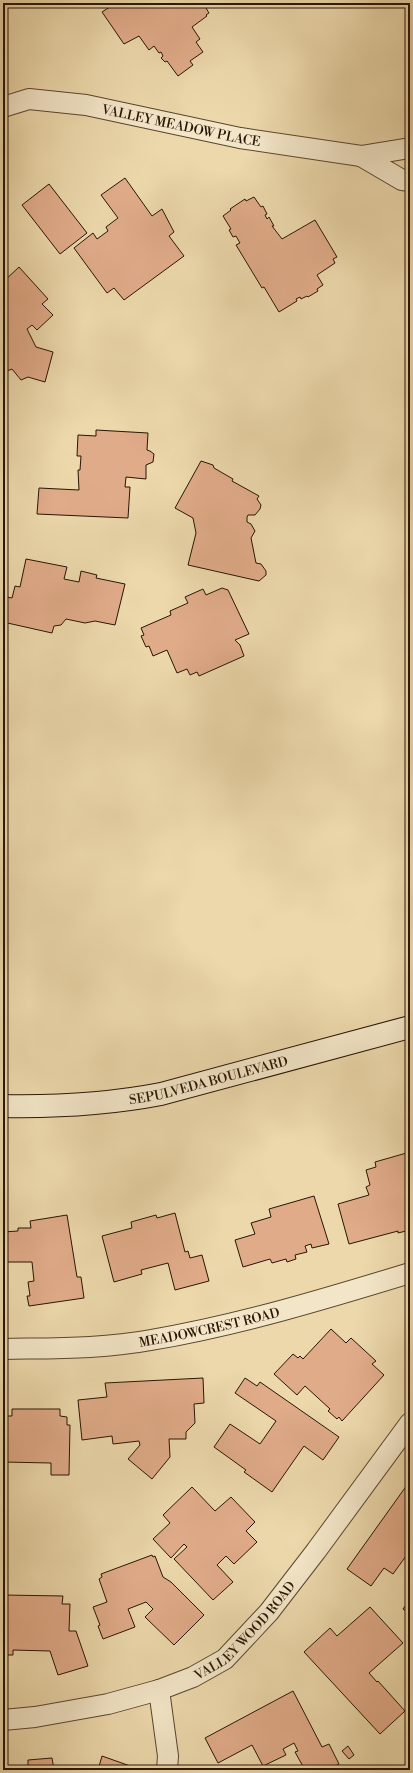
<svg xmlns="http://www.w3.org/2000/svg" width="413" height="1773" viewBox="0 0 413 1773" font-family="'Libre Bodoni',serif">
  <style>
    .building { fill: #e0ab89; stroke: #291504 }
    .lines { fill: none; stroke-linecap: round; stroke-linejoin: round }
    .minor-casing { stroke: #5a462e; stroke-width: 22 }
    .secondary-casing { stroke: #291504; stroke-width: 24 }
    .minor { stroke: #f3e6c8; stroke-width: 20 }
    .secondary { stroke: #f3e6c8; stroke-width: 22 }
    .labels { text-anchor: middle; stroke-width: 3; stroke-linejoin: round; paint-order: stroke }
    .street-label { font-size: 13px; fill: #291504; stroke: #f3e6c8 }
  </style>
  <rect width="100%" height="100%" fill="#ecd8ab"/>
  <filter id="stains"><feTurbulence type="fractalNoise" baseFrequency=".005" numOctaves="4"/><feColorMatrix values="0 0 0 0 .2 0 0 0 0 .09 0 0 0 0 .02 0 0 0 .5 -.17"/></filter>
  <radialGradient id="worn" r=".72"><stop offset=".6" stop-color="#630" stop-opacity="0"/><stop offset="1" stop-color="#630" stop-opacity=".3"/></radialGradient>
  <g class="building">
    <path d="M 116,3 L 203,3 L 209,13 L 206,15 L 207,16 L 192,27 L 200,39 L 196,42 L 203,52 L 190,61 L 193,65 L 178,76 L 167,61 L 165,62 L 161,58 L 163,56 L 161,52 L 159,53 L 154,46 L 149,50 L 139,36 L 124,44 L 102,12 Z"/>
    <path d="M 125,178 L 152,216 L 162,209 L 174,232 L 169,236 L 184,256 L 124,300 L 114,288 L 107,293 L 74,248 L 93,233 L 97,239 L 108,231 L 106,227 L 118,218 L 101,195 Z"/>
    <path d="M 49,184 L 87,233 L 60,254 L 22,205 Z"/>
    <path d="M 254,197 L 261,207 L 263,206 L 267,214 L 265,215 L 267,219 L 269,217 L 274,226 L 272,226 L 282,239 L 315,220 L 337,257 L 333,259 L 335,263 L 317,275 L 323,285 L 317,289 L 318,291 L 308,297 L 307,296 L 301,299 L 300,297 L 296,299 L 297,301 L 279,312 L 264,287 L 262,288 L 236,245 L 240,243 L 236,236 L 233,237 L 229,230 L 231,229 L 223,216 L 231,210 L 230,209 L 245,199 L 246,201 Z"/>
    <path d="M 19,267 L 48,299 L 42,304 L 53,315 L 37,330 L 32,325 L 27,329 L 36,347 L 53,352 L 45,382 L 28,377 L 21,380 L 12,369 L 7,371 L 3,360 L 3,358 L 6,357 L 3,345 L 3,282 Z"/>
    <path d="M 96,430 L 148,433 L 147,450 L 150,451 L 154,454 L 153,462 L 146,465 L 146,479 L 126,477 L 125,487 L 130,487 L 128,518 L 37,514 L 39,488 L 79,490 L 78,470 L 80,470 L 81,456 L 77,456 L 78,435 L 96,436 Z"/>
    <path d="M 201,461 L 213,465 L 214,468 L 233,479 L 232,481 L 259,496 L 257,499 L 261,505 L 260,509 L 255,515 L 248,515 L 247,517 L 247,522 L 251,524 L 255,531 L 251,538 L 256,563 L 261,564 L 266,571 L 266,575 L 259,581 L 188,565 L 196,533 L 193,518 L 175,508 Z"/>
    <path d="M 26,559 L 67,567 L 64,579 L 79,582 L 81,571 L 97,575 L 96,578 L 125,584 L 115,625 L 95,621 L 85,623 L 66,619 L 61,625 L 54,626 L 52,633 L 3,622 L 7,597 L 12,598 L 15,586 L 20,587 Z"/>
    <path d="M 222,588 L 228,590 L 249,634 L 235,640 L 240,645 L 244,656 L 199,676 L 197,672 L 190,675 L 187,669 L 177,673 L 167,650 L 153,656 L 149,646 L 146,647 L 141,636 L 144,635 L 141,628 L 171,615 L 170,611 L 188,603 L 185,597 L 203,589 L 206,595 Z"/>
    <path d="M 410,1152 L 410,1230 L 398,1233 L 398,1231 L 349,1244 L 338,1204 L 369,1195 L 366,1187 L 370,1185 L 366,1170 L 376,1167 L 375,1162 Z"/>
    <path d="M 314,1196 L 329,1244 L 312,1248 L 311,1244 L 305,1246 L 307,1252 L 295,1255 L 296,1259 L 287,1262 L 286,1259 L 272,1263 L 270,1259 L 243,1267 L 235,1240 L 255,1234 L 251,1223 L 271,1217 L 269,1209 Z"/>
    <path d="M 175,1213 L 185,1252 L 188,1251 L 190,1258 L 202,1255 L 209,1281 L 175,1290 L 168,1263 L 141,1270 L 142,1274 L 114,1282 L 102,1236 L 132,1228 L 131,1222 L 156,1215 L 157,1218 Z"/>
    <path d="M 67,1215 L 77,1277 L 81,1277 L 84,1298 L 29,1306 L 27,1296 L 30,1296 L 28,1282 L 34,1281 L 32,1262 L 3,1262 L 3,1232 L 18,1231 L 18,1228 L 31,1228 L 30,1221 Z"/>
    <path d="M 331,1329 L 346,1343 L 351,1338 L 376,1361 L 372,1364 L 384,1375 L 342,1421 L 339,1417 L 337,1419 L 328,1411 L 330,1409 L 305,1386 L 297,1395 L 274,1374 L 293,1354 L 298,1358 L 300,1356 L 303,1359 Z"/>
    <path d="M 203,1378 L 204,1403 L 194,1404 L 195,1423 L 186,1432 L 186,1439 L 169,1439 L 170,1457 L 152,1479 L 128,1459 L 140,1445 L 139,1441 L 113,1444 L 112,1436 L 82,1440 L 78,1400 L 107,1397 L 105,1383 Z"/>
    <path d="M 245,1378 L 257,1386 L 260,1382 L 339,1437 L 323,1460 L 304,1446 L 272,1492 L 244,1472 L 246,1470 L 214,1447 L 230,1424 L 260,1444 L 276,1421 L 235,1393 Z"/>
    <path d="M 12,1409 L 60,1409 L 60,1416 L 67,1417 L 67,1425 L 70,1425 L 69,1475 L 51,1475 L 51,1463 L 3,1462 L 3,1416 L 12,1416 Z"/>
    <path d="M 407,1485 L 410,1487 L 410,1559 L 406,1556 L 393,1574 L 384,1568 L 371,1586 L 347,1569 Z"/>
    <path d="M 192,1487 L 215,1511 L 231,1497 L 255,1522 L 246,1531 L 257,1542 L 234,1564 L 226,1556 L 217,1565 L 233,1582 L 213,1600 L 174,1559 L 187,1547 L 184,1544 L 171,1558 L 153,1539 L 170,1523 L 163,1515 Z"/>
    <path d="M 152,1555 L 153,1557 L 155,1556 L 163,1577 L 171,1582 L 204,1615 L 174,1645 L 145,1617 L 153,1609 L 146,1602 L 128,1609 L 135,1627 L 103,1639 L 98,1626 L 100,1625 L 93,1607 L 107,1602 L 99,1579 L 102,1577 L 101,1574 Z"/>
    <path d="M 3,1595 L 63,1596 L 62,1604 L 70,1604 L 69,1631 L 76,1631 L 88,1666 L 58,1675 L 50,1651 L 13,1650 L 13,1655 L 3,1655 Z"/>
    <path d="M 410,1599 L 410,1614 L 403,1609 Z"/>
    <path d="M 370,1607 L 403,1643 L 369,1673 L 377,1682 L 378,1681 L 405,1711 L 380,1734 L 304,1652 L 330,1628 L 337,1636 Z"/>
    <path d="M 293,1691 L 322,1747 L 329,1744 L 339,1764 L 327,1770 L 305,1770 L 295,1752 L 298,1751 L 294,1743 L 283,1749 L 286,1755 L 263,1766 L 252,1745 L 218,1763 L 205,1738 Z"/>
    <path d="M 348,1746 L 354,1755 L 349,1759 L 342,1751 Z"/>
    <path d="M 102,1756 L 133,1767 L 132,1770 L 98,1770 Z"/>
    <path d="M 52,1758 L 54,1770 L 28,1770 L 28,1760 Z"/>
  </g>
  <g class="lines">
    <defs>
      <g id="minor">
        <path id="s1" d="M 3,107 L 29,99 L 86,105 L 240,138 L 361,156 L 410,148"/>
        <path d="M 361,156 L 402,180 L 410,181"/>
        <path id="s2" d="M 3,1349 C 52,1348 103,1349 151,1340 C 239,1325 325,1299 410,1273"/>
        <path d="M 159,1690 L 168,1756 L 167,1770"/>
        <path id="s3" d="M 3,1720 L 35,1717 L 108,1704 L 159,1690 L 193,1677 L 225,1659 L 269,1612 L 316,1551 L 410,1423"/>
      </g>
      <g id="secondary">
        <path id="s4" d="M 3,1106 C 57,1107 109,1104 161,1094 L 410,1027"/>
      </g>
    </defs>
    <use href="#minor" class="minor-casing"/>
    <use href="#secondary" class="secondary-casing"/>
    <use href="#minor" class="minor"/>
    <use href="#secondary" class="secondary"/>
  </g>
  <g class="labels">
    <g class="street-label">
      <text dy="5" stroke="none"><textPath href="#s1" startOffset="182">VALLEY MEADOW PLACE</textPath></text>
      <text dy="5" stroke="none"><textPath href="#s4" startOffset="208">SEPULVEDA BOULEVARD</textPath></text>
      <text dy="5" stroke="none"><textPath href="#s2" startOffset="208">MEADOWCREST ROAD</textPath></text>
      <text dy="5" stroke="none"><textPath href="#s3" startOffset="266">VALLEY WOOD ROAD</textPath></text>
    </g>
  </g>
  <rect width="413" height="1773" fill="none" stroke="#ecd8ab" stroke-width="16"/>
  <rect x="4" y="4" width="405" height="1765" fill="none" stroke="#291504" stroke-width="2"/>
  <rect x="8" y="8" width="397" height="1757" fill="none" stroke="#291504"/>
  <rect width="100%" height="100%" filter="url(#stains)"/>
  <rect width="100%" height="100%" fill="url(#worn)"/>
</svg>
